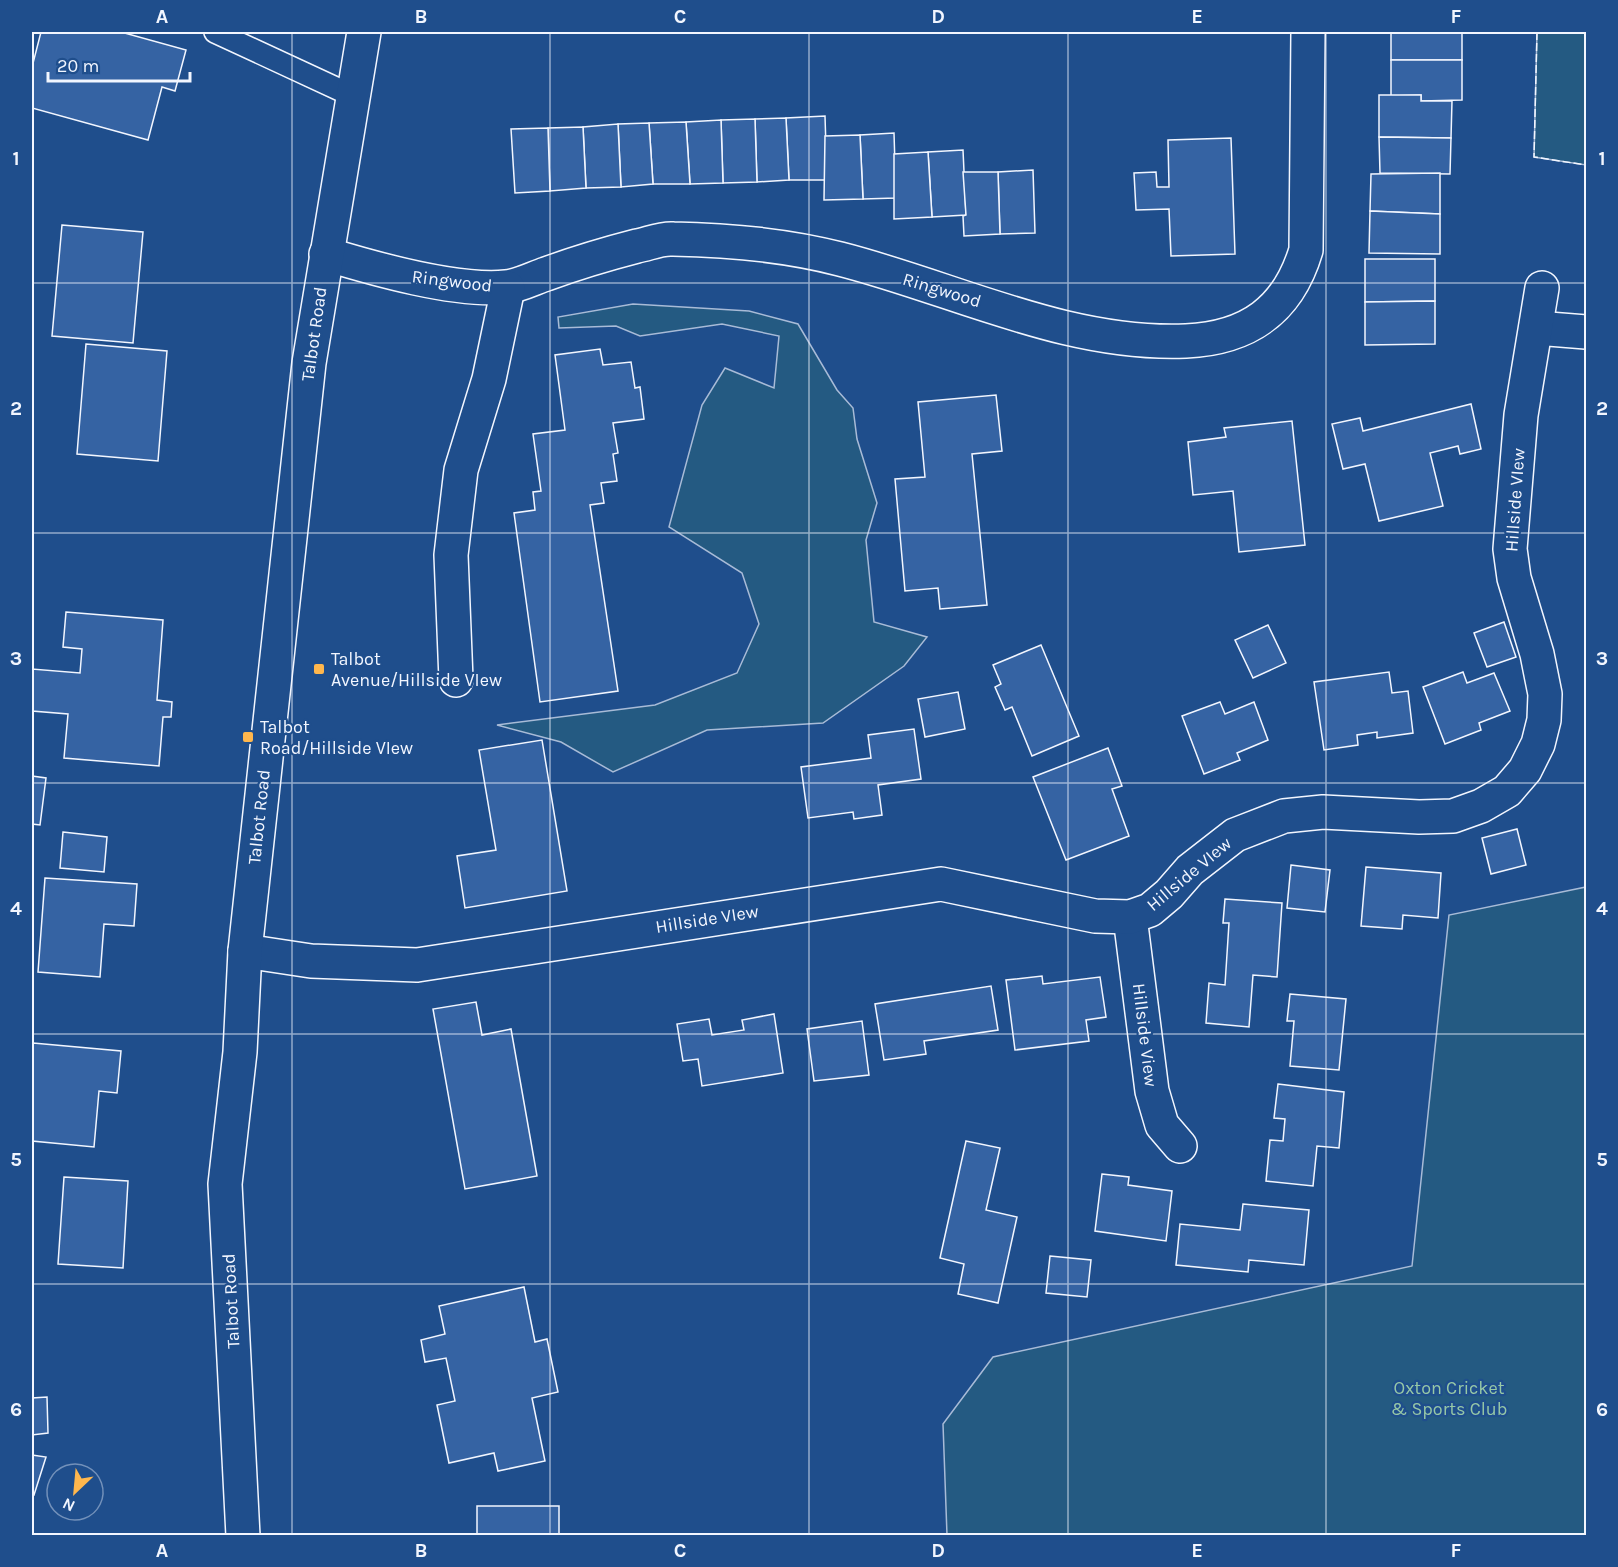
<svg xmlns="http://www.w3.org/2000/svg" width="1618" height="1567" viewBox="0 0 1618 1567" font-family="Karla,sans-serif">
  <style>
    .green { fill: #245a82; stroke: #a8bbd7; stroke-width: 1.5 }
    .building { fill: #3563a3; stroke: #f2f6ff; stroke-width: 1.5 }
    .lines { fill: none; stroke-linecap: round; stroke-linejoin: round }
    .service-casing { stroke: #f2f6ff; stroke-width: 24 }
    .minor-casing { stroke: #f2f6ff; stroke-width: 36 }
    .secondary-casing { stroke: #f2f6ff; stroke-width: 36 }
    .service { stroke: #1f4e8c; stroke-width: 21 }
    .minor { stroke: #1f4e8c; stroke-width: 33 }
    .secondary { stroke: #1f4e8c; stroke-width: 33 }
    .fence { stroke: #f2f6ff; stroke-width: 1.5; stroke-dasharray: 8 3; stroke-linecap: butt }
    .grid { fill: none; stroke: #f2f6ff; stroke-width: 1.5; stroke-opacity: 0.55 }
    .poi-dot { fill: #ffb74d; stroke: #1f4e8c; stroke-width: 2 }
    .labels { text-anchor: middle; stroke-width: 4.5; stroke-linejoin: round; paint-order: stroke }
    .street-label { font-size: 18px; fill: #f2f6ff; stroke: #1f4e8c }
    .poi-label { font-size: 18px; fill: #f2f6ff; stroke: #1f4e8c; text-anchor: start }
    .park-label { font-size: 18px; fill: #97c8a6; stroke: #1f4e8c }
    .neatline { fill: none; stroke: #f2f6ff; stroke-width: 2 }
    .grid-label { font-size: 20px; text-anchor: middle; font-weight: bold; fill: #f2f6ff }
  </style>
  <rect width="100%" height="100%" fill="#1f4e8c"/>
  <g class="green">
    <path d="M 1537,32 L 1586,32 L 1586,165 L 1534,157 Z"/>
    <path d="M 633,304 L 749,311 L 798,324 L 837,390 L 853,408 L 857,439 L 877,503 L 866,540 L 874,622 L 927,637 L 904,666 L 823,723 L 707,730 L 613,772 L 561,742 L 497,725 L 655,705 L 737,673 L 759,624 L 742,573 L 669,527 L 702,405 L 725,368 L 774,388 L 779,336 L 722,324 L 640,336 L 616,326 L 559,328 L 558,317 Z"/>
    <path d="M 1586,887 L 1586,1535 L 947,1535 L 943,1424 L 993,1357 L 1412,1266 L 1449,915 Z"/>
  </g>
  <g class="building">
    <path d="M 41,32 L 121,32 L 186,50 L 175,91 L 162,87 L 148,140 L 32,108 L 32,67 Z"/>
    <rect x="1391" y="32" width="71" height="28"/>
    <path d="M 1391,60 L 1462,60 L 1462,100 L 1421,101 L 1421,95 L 1391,96 Z"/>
    <path d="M 1379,95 L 1421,95 L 1421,101 L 1452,101 L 1451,138 L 1379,137 Z"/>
    <path d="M 825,116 L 827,180 L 789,180 L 786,118 Z"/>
    <path d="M 786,118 L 789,180 L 757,182 L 755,119 Z"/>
    <path d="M 755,119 L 757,182 L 723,183 L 721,120 Z"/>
    <path d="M 721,120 L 723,183 L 690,184 L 686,122 Z"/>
    <path d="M 686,122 L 690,184 L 653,184 L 649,123 Z"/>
    <path d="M 649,123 L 653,184 L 621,187 L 618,124 Z"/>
    <path d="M 618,124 L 621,187 L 586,188 L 583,127 Z"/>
    <path d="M 583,127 L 586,188 L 550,191 L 548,128 Z"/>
    <path d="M 548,128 L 550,191 L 515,193 L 511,129 Z"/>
    <path d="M 894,133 L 896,198 L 863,199 L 860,135 Z"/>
    <path d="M 860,135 L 863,199 L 824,200 L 825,136 Z"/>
    <path d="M 1379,137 L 1451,138 L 1450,174 L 1380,173 Z"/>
    <path d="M 1231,138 L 1235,254 L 1171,256 L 1169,209 L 1136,210 L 1134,173 L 1156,172 L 1157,187 L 1169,187 L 1168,140 Z"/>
    <path d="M 963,150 L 966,215 L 932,217 L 928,152 Z"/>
    <path d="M 928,152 L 932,217 L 894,219 L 894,154 Z"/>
    <path d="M 1033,170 L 1035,233 L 1000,234 L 998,172 Z"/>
    <path d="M 963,172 L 998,172 L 1000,234 L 964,236 L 963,216 L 966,215 Z"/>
    <path d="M 1440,173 L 1440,214 L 1370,211 L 1371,174 Z"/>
    <path d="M 1370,211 L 1440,214 L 1440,254 L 1369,253 Z"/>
    <path d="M 62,225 L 143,232 L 133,343 L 52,336 Z"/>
    <path d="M 1365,259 L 1435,259 L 1435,301 L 1365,302 Z"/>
    <path d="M 1435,301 L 1435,344 L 1365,345 L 1365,302 Z"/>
    <path d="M 86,344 L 167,351 L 158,461 L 77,454 Z"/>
    <path d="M 600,349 L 603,365 L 631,362 L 635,388 L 640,387 L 644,419 L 613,423 L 618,453 L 613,454 L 617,481 L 601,483 L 604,503 L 590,505 L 618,691 L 540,702 L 514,513 L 535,510 L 533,492 L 541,491 L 533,434 L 565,430 L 555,355 Z"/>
    <path d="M 996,395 L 1002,451 L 972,454 L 987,605 L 940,609 L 938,588 L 905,591 L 895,479 L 925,477 L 918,402 Z"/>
    <path d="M 1471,404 L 1481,449 L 1460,454 L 1458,446 L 1430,453 L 1443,506 L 1379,521 L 1365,464 L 1343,469 L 1332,424 L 1360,418 L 1363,431 Z"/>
    <path d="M 1292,421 L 1305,545 L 1239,552 L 1233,491 L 1193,495 L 1188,442 L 1226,437 L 1224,428 Z"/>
    <path d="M 66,612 L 163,620 L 157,700 L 172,702 L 171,717 L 163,717 L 159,766 L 64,758 L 68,714 L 32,711 L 32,669 L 80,673 L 82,649 L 63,647 Z"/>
    <path d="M 1504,622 L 1516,657 L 1487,667 L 1474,633 Z"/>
    <path d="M 1268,625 L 1286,663 L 1253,678 L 1235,640 Z"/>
    <path d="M 1041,645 L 1079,736 L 1032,756 L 1012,707 L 1005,710 L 995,687 L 1001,684 L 993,665 Z"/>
    <path d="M 1389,672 L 1392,693 L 1408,691 L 1413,733 L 1377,738 L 1377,732 L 1357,735 L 1358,745 L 1324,750 L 1314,682 Z"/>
    <path d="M 1463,672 L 1467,683 L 1494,673 L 1510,711 L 1479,723 L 1481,730 L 1445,744 L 1423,687 Z"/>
    <path d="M 958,692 L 965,729 L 925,737 L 918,699 Z"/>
    <path d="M 1220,702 L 1225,714 L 1254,702 L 1268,740 L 1237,753 L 1240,760 L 1204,774 L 1182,716 Z"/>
    <path d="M 914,729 L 921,779 L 878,785 L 882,815 L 854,819 L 853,812 L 808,818 L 801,767 L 871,758 L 868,735 Z"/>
    <path d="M 542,740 L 567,891 L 465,908 L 457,856 L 496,850 L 479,750 Z"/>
    <path d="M 1108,748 L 1122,786 L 1112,789 L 1129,836 L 1066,860 L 1033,777 Z"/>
    <path d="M 32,776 L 46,778 L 40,825 L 32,824 Z"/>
    <path d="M 1517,829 L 1526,865 L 1491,874 L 1482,838 Z"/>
    <path d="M 63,832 L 107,837 L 104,872 L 60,868 Z"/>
    <path d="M 1291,865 L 1330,870 L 1325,912 L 1287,908 Z"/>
    <path d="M 1366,867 L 1441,873 L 1438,918 L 1403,915 L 1402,929 L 1361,926 Z"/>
    <path d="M 45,878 L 137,884 L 134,926 L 104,924 L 100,977 L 38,972 Z"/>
    <path d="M 1225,899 L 1282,903 L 1277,977 L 1253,975 L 1249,1027 L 1206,1023 L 1209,983 L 1225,985 L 1229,923 L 1223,923 Z"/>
    <path d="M 1042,976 L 1043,984 L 1100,977 L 1106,1017 L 1086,1020 L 1089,1041 L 1015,1050 L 1006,980 Z"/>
    <path d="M 991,986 L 998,1030 L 924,1041 L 926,1054 L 884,1060 L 875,1004 Z"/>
    <path d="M 1290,994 L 1346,999 L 1339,1070 L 1290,1066 L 1294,1021 L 1287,1021 Z"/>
    <path d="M 476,1002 L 482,1035 L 511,1029 L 537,1176 L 465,1189 L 433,1009 Z"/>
    <path d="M 774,1014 L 783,1073 L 702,1086 L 698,1059 L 683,1061 L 677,1024 L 709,1019 L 712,1035 L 744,1030 L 742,1020 Z"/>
    <path d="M 862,1021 L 869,1075 L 814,1081 L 807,1029 Z"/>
    <path d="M 33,1043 L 121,1051 L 117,1093 L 99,1091 L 94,1147 L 32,1141 Z"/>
    <path d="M 1278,1084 L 1344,1092 L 1339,1148 L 1317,1146 L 1313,1186 L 1266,1181 L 1270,1140 L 1283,1141 L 1285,1119 L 1274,1118 Z"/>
    <path d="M 966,1141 L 1000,1148 L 986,1210 L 1017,1217 L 998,1303 L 958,1294 L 964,1264 L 940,1258 Z"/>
    <path d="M 1102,1174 L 1129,1177 L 1128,1185 L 1172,1191 L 1166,1241 L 1095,1231 Z"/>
    <path d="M 64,1177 L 128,1181 L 123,1268 L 58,1264 Z"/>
    <path d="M 1243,1204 L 1309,1210 L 1304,1265 L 1249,1260 L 1248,1272 L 1176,1265 L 1180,1224 L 1240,1230 Z"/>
    <path d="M 1050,1256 L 1091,1260 L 1087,1297 L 1046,1293 Z"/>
    <path d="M 524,1287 L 535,1342 L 547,1339 L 558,1392 L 532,1398 L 545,1461 L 498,1471 L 494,1453 L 449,1463 L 437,1405 L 455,1401 L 446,1358 L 425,1362 L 421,1340 L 445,1334 L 439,1306 Z"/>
    <path d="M 47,1397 L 48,1433 L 32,1435 L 32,1398 Z"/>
    <path d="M 32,1455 L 46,1457 L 34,1495 L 32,1494 Z"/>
    <rect x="477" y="1506" width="82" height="30"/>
  </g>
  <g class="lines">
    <defs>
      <path id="service" d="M 215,32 L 353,96"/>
      <g id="minor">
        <path d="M 326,254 C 375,269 455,292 506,287 C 519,286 534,278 546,274 C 576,263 606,254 637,246 C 648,244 661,238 673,239 C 728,240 786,245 840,259 C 954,288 1066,346 1186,341 C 1249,338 1288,310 1306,250 L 1308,32"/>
        <path d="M 1536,328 L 1586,332"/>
        <path d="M 456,680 L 451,555 L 461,470 L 489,379 L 508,288"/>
        <path d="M 1130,917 L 1152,1091 L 1162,1125 L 1180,1146"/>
        <path d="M 245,951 L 311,961 L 417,965 L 941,884 L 1095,916 L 1130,917 L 1150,910 L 1169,894 L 1190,870 L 1235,835 L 1284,816 L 1323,812 L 1419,817 L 1453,816 L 1481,806 L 1507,791 L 1525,770 L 1538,744 L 1544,720 L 1545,694 L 1537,654 L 1514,578 L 1510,549 L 1521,415 L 1542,288"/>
      </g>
      <path id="secondary" d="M 243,1536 L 225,1184 L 240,1052 L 245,951 L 309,363 L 364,32"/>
    </defs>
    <use href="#service" class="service-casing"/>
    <use href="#minor" class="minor-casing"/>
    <use href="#secondary" class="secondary-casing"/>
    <use href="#service" class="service"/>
    <use href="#minor" class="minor"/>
    <use href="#secondary" class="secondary"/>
    <path class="fence" d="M 1537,32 L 1534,157 L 1586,165"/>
  </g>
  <path class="grid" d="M 292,32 L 292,1536M 550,32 L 550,1536M 809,32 L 809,1536M 1068,32 L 1068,1536M 1326,32 L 1326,1536M 32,283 L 1586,283M 32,533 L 1586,533M 32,783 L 1586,783M 32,1034 L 1586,1034M 32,1284 L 1586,1284"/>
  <g class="poi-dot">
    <rect x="313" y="663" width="12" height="12" rx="3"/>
    <rect x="242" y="731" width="12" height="12" rx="3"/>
  </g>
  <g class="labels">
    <g class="street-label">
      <text transform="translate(452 281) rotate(7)" y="6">Ringwood</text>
      <text transform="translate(942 290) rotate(17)" y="6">Ringwood</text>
      <text transform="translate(314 334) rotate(-82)" y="6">Talbot Road</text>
      <text transform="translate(1515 500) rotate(-86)" y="6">Hillside VIew</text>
      <text transform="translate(259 817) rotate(-84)" y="6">Talbot Road</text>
      <text transform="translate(1189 874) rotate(-40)" y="6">Hillside VIew</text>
      <text transform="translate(707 919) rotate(-9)" y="6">Hillside VIew</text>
      <text transform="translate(1145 1035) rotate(83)" y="6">Hillside View</text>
      <text transform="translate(231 1301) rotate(-93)" y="6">Talbot Road</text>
    </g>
    <g class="poi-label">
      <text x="331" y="665">Talbot<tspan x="331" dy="21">Avenue/Hillside VIew</tspan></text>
      <text x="260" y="733">Talbot<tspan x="260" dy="21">Road/Hillside VIew</tspan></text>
    </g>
    <g class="park-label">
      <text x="1449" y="1394">Oxton Cricket<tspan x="1449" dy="21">&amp; Sports Club</tspan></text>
    </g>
  </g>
  <rect width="1618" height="1567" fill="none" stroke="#1f4e8c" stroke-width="66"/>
  <g transform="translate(75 1492) rotate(206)"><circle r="28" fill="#1f4e8c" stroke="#7391ba" stroke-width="1.5"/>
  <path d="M0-4.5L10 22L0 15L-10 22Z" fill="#ffb74d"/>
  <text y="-9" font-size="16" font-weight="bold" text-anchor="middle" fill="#f2f6ff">N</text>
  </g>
  <path d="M48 72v9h142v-9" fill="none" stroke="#f2f6ff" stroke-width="3"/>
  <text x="57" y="72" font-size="18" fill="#f2f6ff" stroke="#1f4e8c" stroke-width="4.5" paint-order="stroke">20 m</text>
  <rect x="33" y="33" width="1552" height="1501" class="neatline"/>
  <g class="grid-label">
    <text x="162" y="23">A</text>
    <text x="421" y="23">B</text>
    <text x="680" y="23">C</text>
    <text x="938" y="23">D</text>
    <text x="1197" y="23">E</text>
    <text x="1456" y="23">F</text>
    <text x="16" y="165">1</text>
    <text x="1602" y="165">1</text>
    <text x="16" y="415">2</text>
    <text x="1602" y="415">2</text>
    <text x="16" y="665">3</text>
    <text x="1602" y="665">3</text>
    <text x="16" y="915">4</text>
    <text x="1602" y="915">4</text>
    <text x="16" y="1166">5</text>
    <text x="1602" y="1166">5</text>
    <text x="16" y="1416">6</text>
    <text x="1602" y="1416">6</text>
    <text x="162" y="1557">A</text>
    <text x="421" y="1557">B</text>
    <text x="680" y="1557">C</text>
    <text x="938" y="1557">D</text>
    <text x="1197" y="1557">E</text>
    <text x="1456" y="1557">F</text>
  </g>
</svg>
